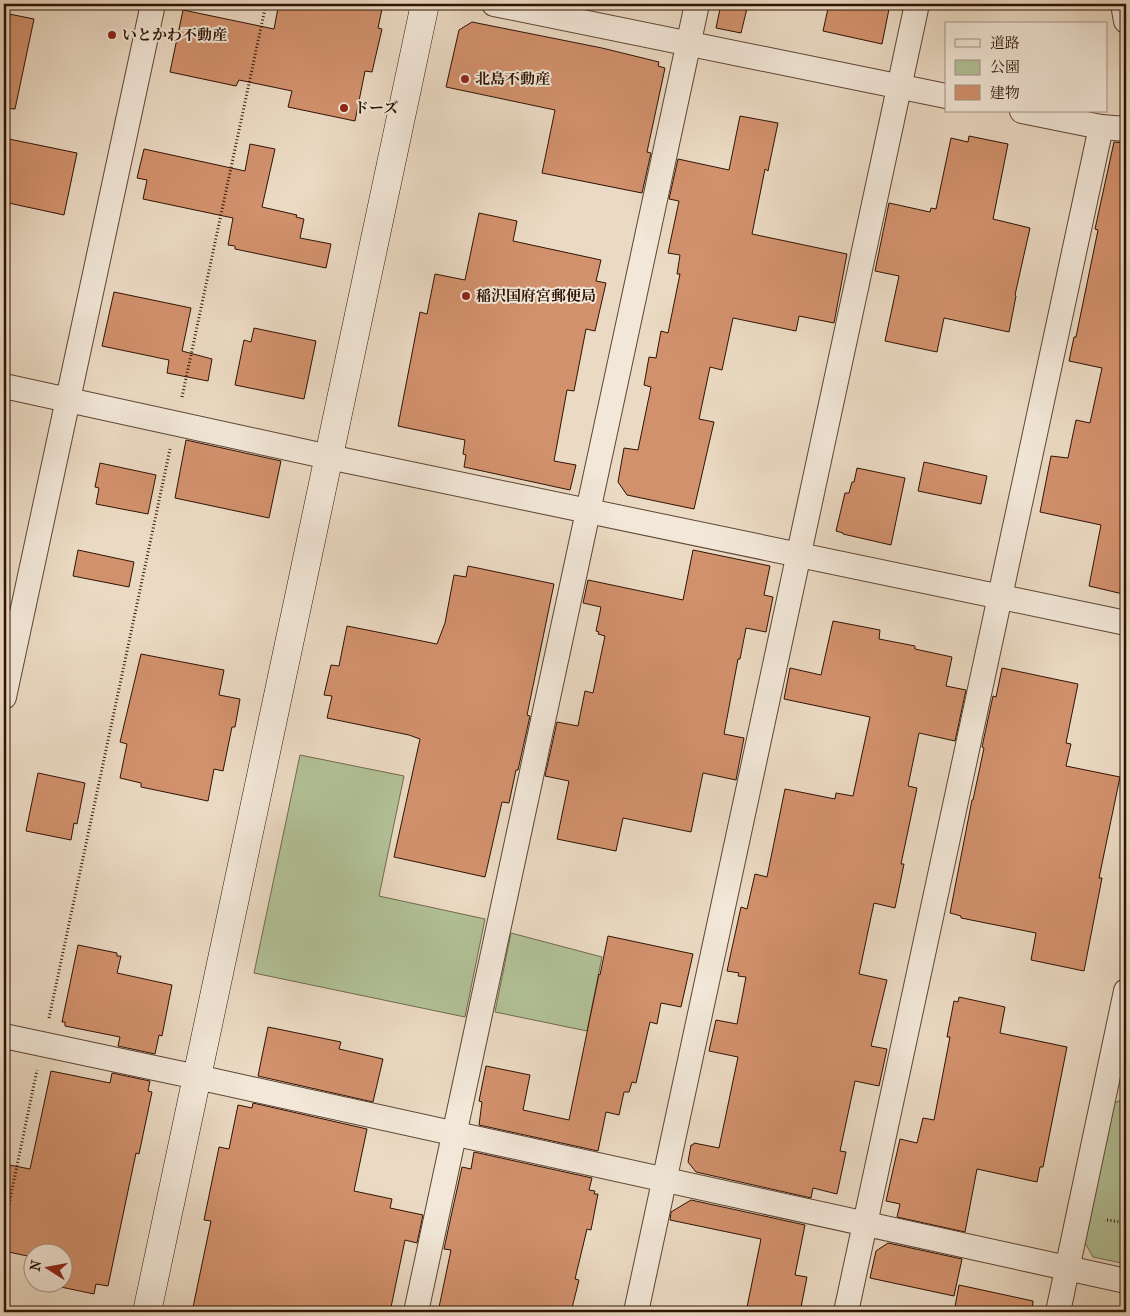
<svg xmlns="http://www.w3.org/2000/svg" width="1130" height="1316" viewBox="0 0 1130 1316" font-family="'IM FELL French Canon','Noto Serif JP',serif">
  <style>
    .green { fill: #b2c197; stroke: #706a4d }
    .building { fill: #d2916d; stroke: #2e1303 }
    .lines { fill: none; stroke-linecap: round; stroke-linejoin: round }
    .street-casing { stroke: #5d4533; stroke-width: 26 }
    .secondary-casing { stroke: #2e1303; stroke-width: 29 }
    .path { stroke: #2e1303; stroke-width: 3; stroke-dasharray: 1 2.5; stroke-linecap: butt }
    .street { stroke: #f2e7d8; stroke-width: 24 }
    .secondary { stroke: #f2e7d8; stroke-width: 28 }
    .poi-dot { fill: #8f2418; stroke: #f2e7d8; stroke-width: 2 }
    .labels { text-anchor: middle; stroke-width: 4; stroke-linejoin: round; paint-order: stroke }
    .poi-label { font-size: 15px; font-weight: bold; fill: #2e1303; stroke: #f2e7d8; text-anchor: start }
  </style>
  <rect width="100%" height="100%" fill="#ebdac3"/>
  <filter id="stains"><feTurbulence type="fractalNoise" baseFrequency=".004" numOctaves="4"/><feColorMatrix values="0 0 0 0 .2 0 0 0 0 .09 0 0 0 0 .02 0 0 0 .5 -.17"/></filter>
  <radialGradient id="worn" r=".72"><stop offset=".6" stop-color="#630" stop-opacity="0"/><stop offset="1" stop-color="#630" stop-opacity=".3"/></radialGradient>
  <g class="green">
    <path d="M 300,755 L 404,776 L 379,896 L 485,919 L 465,1017 L 254,973 Z"/>
    <path d="M 511,933 L 602,957 L 587,1031 L 495,1012 Z"/>
    <path d="M 1126,1098 L 1126,1264 L 1093,1257 L 1085,1243 L 1114,1103 Z"/>
  </g>
  <g class="building">
    <path d="M 285,4 L 383,4 L 378,28 L 382,29 L 372,72 L 365,71 L 355,121 L 288,107 L 292,91 L 239,80 L 236,86 L 170,72 L 183,10 L 274,29 L 278,8 L 284,9 Z"/>
    <path d="M 721,4 L 748,4 L 741,33 L 716,28 Z"/>
    <path d="M 829,4 L 890,4 L 882,44 L 823,31 Z"/>
    <path d="M 4,13 L 34,19 L 15,109 L 4,108 Z"/>
    <path d="M 472,22 L 602,48 L 659,62 L 658,66 L 665,68 L 647,152 L 651,153 L 642,193 L 542,173 L 555,110 L 446,87 L 459,30 Z"/>
    <path d="M 740,116 L 778,123 L 768,171 L 765,169 L 752,234 L 847,254 L 834,323 L 799,316 L 796,331 L 733,318 L 722,370 L 710,367 L 699,419 L 714,422 L 694,509 L 627,495 L 618,482 L 624,448 L 638,450 L 651,387 L 644,385 L 649,357 L 656,358 L 661,331 L 668,333 L 680,274 L 677,274 L 680,255 L 668,253 L 679,201 L 669,199 L 678,159 L 729,170 Z"/>
    <path d="M 969,136 L 1008,144 L 993,219 L 1030,228 L 1015,295 L 1016,296 L 1009,332 L 944,318 L 937,352 L 885,341 L 899,276 L 875,271 L 889,203 L 930,212 L 931,208 L 936,209 L 951,138 L 968,142 Z"/>
    <path d="M 4,138 L 77,153 L 64,215 L 4,202 Z"/>
    <path d="M 1114,142 L 1126,143 L 1126,579 L 1123,594 L 1089,586 L 1101,525 L 1040,512 L 1051,456 L 1068,458 L 1076,420 L 1090,423 L 1102,368 L 1069,361 L 1074,337 L 1076,337 L 1098,230 L 1095,229 Z"/>
    <path d="M 250,144 L 275,149 L 262,207 L 297,215 L 296,217 L 304,219 L 300,238 L 331,244 L 326,268 L 235,249 L 235,246 L 228,245 L 233,218 L 143,199 L 147,180 L 137,178 L 144,149 L 245,171 Z"/>
    <path d="M 479,213 L 517,221 L 513,241 L 601,260 L 596,281 L 606,283 L 595,331 L 586,329 L 574,391 L 567,390 L 554,461 L 576,465 L 570,490 L 464,467 L 466,455 L 463,454 L 465,440 L 398,426 L 420,312 L 427,314 L 435,274 L 465,280 Z"/>
    <path d="M 114,292 L 191,308 L 182,351 L 212,359 L 208,381 L 167,373 L 169,360 L 102,346 Z"/>
    <path d="M 254,328 L 316,341 L 304,399 L 235,385 L 244,340 L 251,342 Z"/>
    <path d="M 186,440 L 281,461 L 269,518 L 175,498 Z"/>
    <path d="M 924,462 L 987,476 L 981,504 L 918,491 Z"/>
    <path d="M 100,463 L 156,475 L 148,514 L 96,504 L 99,488 L 95,487 Z"/>
    <path d="M 857,468 L 905,478 L 891,545 L 843,534 L 843,533 L 836,531 L 845,493 L 849,493 L 852,482 L 854,482 Z"/>
    <path d="M 78,550 L 134,562 L 129,587 L 73,576 Z"/>
    <path d="M 693,550 L 770,566 L 764,595 L 773,597 L 766,632 L 746,628 L 740,659 L 738,659 L 724,734 L 744,738 L 736,780 L 703,773 L 691,832 L 623,818 L 616,851 L 557,839 L 569,781 L 545,776 L 557,722 L 578,726 L 585,691 L 593,693 L 605,636 L 598,634 L 599,632 L 596,631 L 601,607 L 583,603 L 588,580 L 683,600 Z"/>
    <path d="M 468,566 L 554,584 L 527,715 L 530,716 L 518,770 L 516,770 L 509,803 L 502,802 L 485,877 L 394,857 L 420,739 L 409,735 L 327,718 L 332,696 L 324,695 L 331,665 L 339,666 L 347,626 L 437,644 L 445,623 L 454,575 L 466,577 Z"/>
    <path d="M 833,621 L 880,630 L 879,639 L 915,646 L 915,649 L 952,657 L 946,686 L 966,690 L 955,741 L 919,733 L 908,786 L 917,788 L 901,864 L 904,864 L 895,908 L 874,903 L 859,974 L 887,980 L 871,1046 L 887,1049 L 879,1086 L 855,1081 L 840,1151 L 846,1152 L 837,1194 L 813,1188 L 811,1198 L 696,1172 L 688,1162 L 691,1145 L 693,1145 L 694,1143 L 719,1148 L 738,1057 L 709,1051 L 716,1020 L 737,1024 L 746,977 L 738,976 L 739,973 L 727,971 L 741,907 L 747,909 L 755,874 L 767,877 L 785,789 L 835,799 L 836,793 L 853,796 L 870,717 L 784,699 L 790,668 L 821,675 Z"/>
    <path d="M 141,654 L 224,670 L 219,695 L 240,699 L 235,727 L 232,727 L 223,771 L 214,769 L 208,801 L 141,787 L 141,783 L 120,778 L 127,744 L 120,742 Z"/>
    <path d="M 1002,668 L 1078,684 L 1067,738 L 1066,743 L 1071,744 L 1066,766 L 1120,777 L 1099,878 L 1102,878 L 1084,971 L 1031,960 L 1036,933 L 961,918 L 961,916 L 950,913 L 972,800 L 973,800 L 984,748 L 982,747 L 993,696 L 996,697 Z"/>
    <path d="M 38,773 L 85,783 L 77,824 L 74,823 L 71,840 L 26,831 Z"/>
    <path d="M 608,936 L 693,954 L 681,1007 L 661,1003 L 657,1024 L 650,1022 L 636,1083 L 632,1082 L 629,1092 L 624,1092 L 619,1115 L 606,1112 L 598,1151 L 479,1125 L 482,1102 L 479,1101 L 486,1066 L 530,1075 L 523,1110 L 569,1120 L 599,974 L 600,975 Z"/>
    <path d="M 78,945 L 117,953 L 117,956 L 121,956 L 117,973 L 172,985 L 162,1036 L 159,1035 L 155,1054 L 118,1046 L 120,1037 L 65,1026 L 65,1022 L 62,1022 Z"/>
    <path d="M 959,997 L 1005,1007 L 1000,1033 L 1067,1047 L 1043,1167 L 1040,1167 L 1037,1182 L 977,1169 L 965,1232 L 897,1217 L 900,1204 L 886,1201 L 900,1139 L 917,1143 L 923,1118 L 934,1120 L 950,1037 L 947,1037 L 954,1001 L 958,1002 Z"/>
    <path d="M 268,1027 L 341,1042 L 339,1049 L 383,1059 L 373,1102 L 258,1076 Z"/>
    <path d="M 51,1071 L 110,1083 L 112,1073 L 150,1081 L 148,1091 L 152,1092 L 139,1154 L 136,1153 L 108,1286 L 96,1284 L 94,1294 L 56,1286 L 57,1284 L 62,1284 L 62,1254 L 32,1254 L 32,1257 L 4,1251 L 4,1164 L 30,1169 Z"/>
    <path d="M 253,1103 L 367,1129 L 354,1191 L 392,1199 L 390,1208 L 423,1215 L 417,1243 L 405,1240 L 390,1312 L 192,1312 L 211,1221 L 204,1220 L 219,1147 L 229,1149 L 238,1105 L 252,1108 Z"/>
    <path d="M 474,1152 L 592,1178 L 589,1190 L 595,1191 L 594,1194 L 598,1194 L 591,1230 L 587,1229 L 575,1279 L 579,1280 L 571,1312 L 438,1312 L 451,1250 L 444,1249 L 450,1221 L 462,1167 L 471,1169 Z"/>
    <path d="M 691,1200 L 805,1225 L 795,1275 L 807,1277 L 800,1312 L 746,1312 L 761,1239 L 670,1220 L 671,1212 Z"/>
    <path d="M 888,1243 L 962,1259 L 954,1296 L 870,1278 L 876,1251 Z"/>
    <path d="M 959,1285 L 1033,1301 L 1032,1312 L 954,1312 Z"/>
  </g>
  <g class="lines">
    <defs>
      <g id="street">
        <path d="M 494,4 L 946,96"/>
        <path d="M 1123,4 L 1126,21"/>
        <path d="M 1022,111 L 1101,127 L 1126,129"/>
        <path d="M 4,386 L 329,457 L 1126,623"/>
        <path d="M 4,697 L 153,4"/>
        <path d="M 4,1036 L 197,1077 L 1126,1281"/>
        <path d="M 416,1312 L 697,4"/>
        <path d="M 636,1312 L 917,4"/>
        <path d="M 846,1312 L 1101,127"/>
        <path d="M 1058,1312 L 1126,991"/>
      </g>
      <path id="secondary" d="M 147,1312 L 425,4"/>
    </defs>
    <use href="#street" class="street-casing"/>
    <use href="#secondary" class="secondary-casing"/>
    <g class="path">
      <path d="M 182,397 L 266,4"/>
      <path d="M 49,1018 L 170,449"/>
      <path d="M 1107,1220 L 1126,1223"/>
      <path d="M 4,1228 L 37,1070"/>
    </g>
    <use href="#street" class="street"/>
    <use href="#secondary" class="secondary"/>
  </g>
  <g class="poi-dot">
    <circle cx="112" cy="35" r="5"/>
    <circle cx="465" cy="79" r="5"/>
    <circle cx="344" cy="108" r="5"/>
    <circle cx="466" cy="296" r="5"/>
  </g>
  <g class="labels">
    <g class="poi-label">
      <text x="122" y="40">いとかわ不動産</text>
      <text x="475" y="84">北島不動産</text>
      <text x="354" y="113">ドーズ</text>
      <text x="476" y="301">稲沢国府宮郵便局</text>
    </g>
  </g>
  <rect width="1130" height="1316" fill="none" stroke="#ebdac3" stroke-width="20"/>
  <rect x="5" y="5" width="1120" height="1306" fill="none" stroke="#2e1303" stroke-width="2.5"/>
  <rect x="10" y="10" width="1110" height="1296" fill="none" stroke="#2e1303"/>
  <rect x="945" y="22" width="162" height="90" fill="#f2e7d8" stroke="#a49283"/>
  <rect x="955" y="39" width="25" height="8" fill="#f2e7d8" stroke="#a49283"/>
  <text x="990" y="48" font-size="15" fill="#2e1303">道路</text>
  <rect x="955" y="60" width="25" height="15" fill="#b2c197" stroke="#a49283"/>
  <text x="990" y="72" font-size="15" fill="#2e1303">公園</text>
  <rect x="955" y="85" width="25" height="15" fill="#d2916d" stroke="#a49283"/>
  <text x="990" y="98" font-size="15" fill="#2e1303">建物</text>
  <g transform="translate(48 1268) rotate(281)"><circle r="24" fill="#f2e7d8" stroke="#a49283"/>
  <path d="M0-4L9 19L0 12L-9 19Z" fill="#8f2418"/>
  <text y="-8" font-size="14" font-weight="bold" text-anchor="middle" fill="#2e1303">N</text>
  </g>
  <rect width="100%" height="100%" filter="url(#stains)"/>
  <rect width="100%" height="100%" fill="url(#worn)"/>
</svg>
